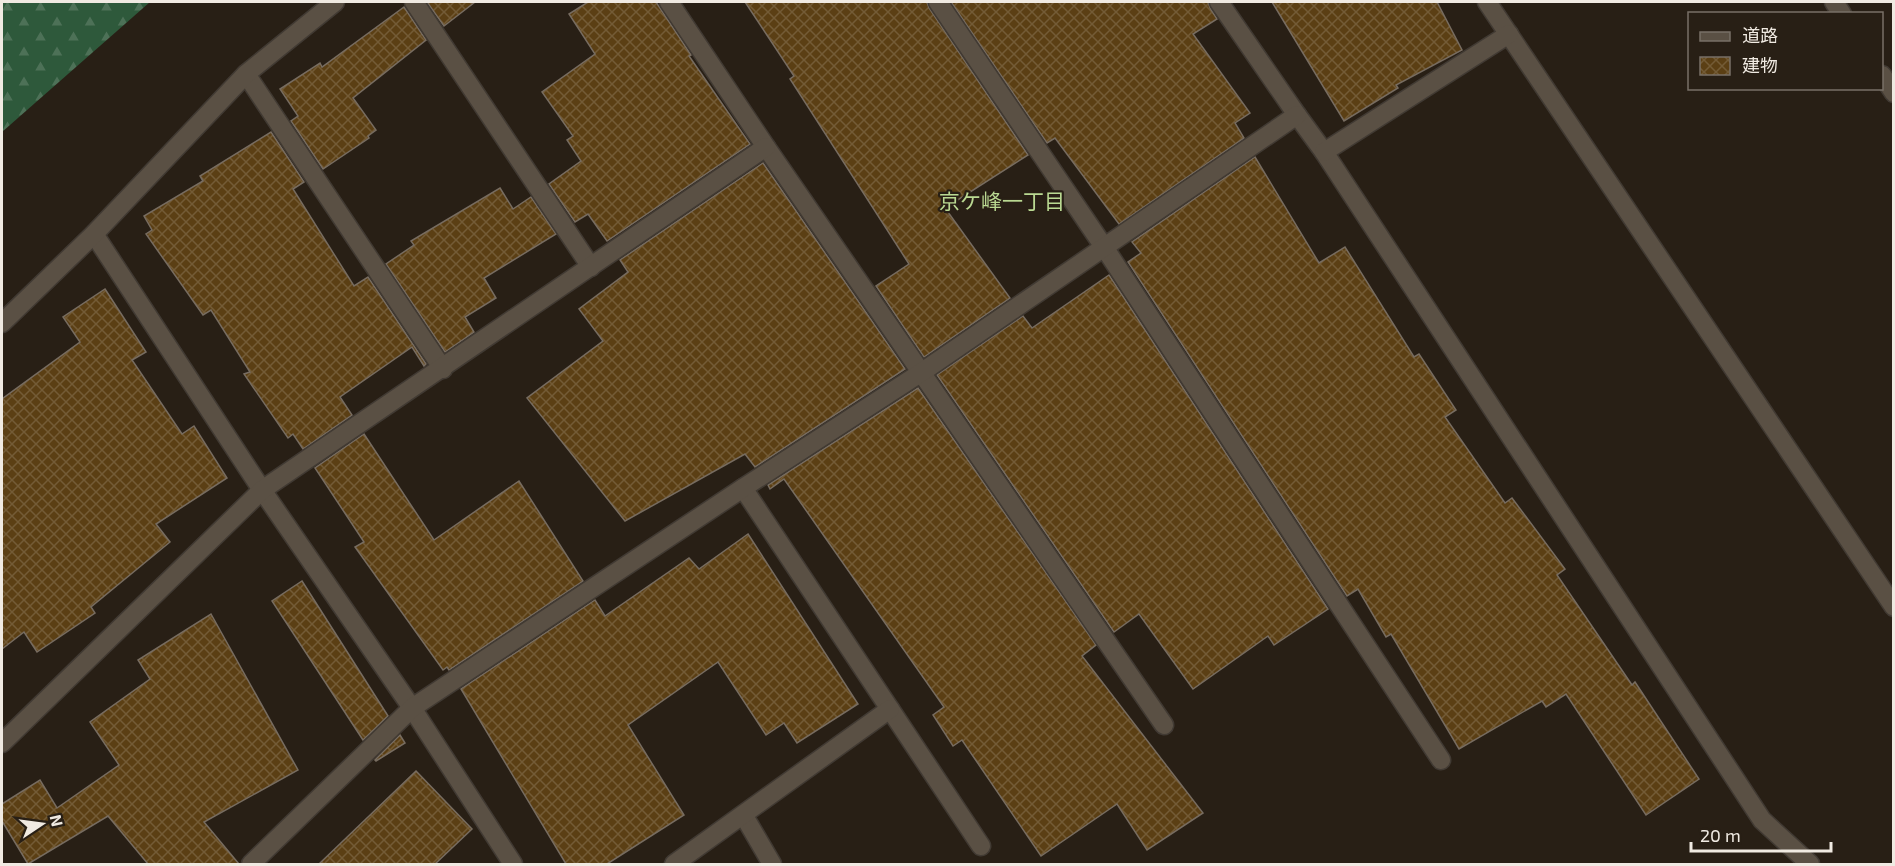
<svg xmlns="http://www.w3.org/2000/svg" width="1895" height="866" viewBox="0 0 1895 866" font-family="'Exo 2','Noto Sans JP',sans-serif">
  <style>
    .forest { fill: url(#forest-firs) }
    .building { fill: url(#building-cross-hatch); stroke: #776c60; stroke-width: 1.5 }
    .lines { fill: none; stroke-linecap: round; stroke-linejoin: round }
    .street-casing { stroke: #413a33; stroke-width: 21 }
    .street { stroke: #5a5044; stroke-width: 18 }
    .labels { text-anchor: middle; stroke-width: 4.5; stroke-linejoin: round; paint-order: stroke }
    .neighbourhood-label { font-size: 21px; fill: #bad992; stroke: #281f15 }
  </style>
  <defs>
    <pattern id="forest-firs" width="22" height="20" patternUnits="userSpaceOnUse" patternTransform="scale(1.5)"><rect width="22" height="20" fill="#2e593b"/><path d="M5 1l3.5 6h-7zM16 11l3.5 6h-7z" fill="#4d7157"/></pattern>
    <pattern id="building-cross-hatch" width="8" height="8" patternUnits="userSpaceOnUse" patternTransform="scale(1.5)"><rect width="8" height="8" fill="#5b3f14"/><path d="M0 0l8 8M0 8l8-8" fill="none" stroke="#735b36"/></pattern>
  </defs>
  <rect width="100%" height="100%" fill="#281f15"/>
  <path class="forest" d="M 2,2 L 150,2 L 2,132 Z"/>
  <g class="building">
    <path d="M 427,2 L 475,2 L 444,26 Z"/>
    <path d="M 588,2 L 656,2 L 691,55 L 689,56 L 750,144 L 607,241 L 588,214 L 575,222 L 549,184 L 581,161 L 567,140 L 573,136 L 542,92 L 595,54 L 569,14 Z"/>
    <path d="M 745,2 L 927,2 L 929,8 L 1028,155 L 945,208 L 1010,298 L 924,357 L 876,286 L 909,264 L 790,79 L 794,76 Z"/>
    <path d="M 951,2 L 1208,2 L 1210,8 L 1217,19 L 1193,34 L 1250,113 L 1235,123 L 1244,138 L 1119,224 L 1055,138 L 1047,143 Z"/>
    <path d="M 1272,2 L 1437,2 L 1462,50 L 1396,85 L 1398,88 L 1344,121 Z"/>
    <path d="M 404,7 L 426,40 L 353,98 L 376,130 L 368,136 L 369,138 L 323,169 L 291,121 L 298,116 L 280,89 L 320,63 L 322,67 Z"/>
    <path d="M 271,132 L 304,182 L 293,189 L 354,286 L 368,277 L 426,364 L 424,366 L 412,347 L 340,397 L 352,415 L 303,449 L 293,434 L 288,438 L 244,374 L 250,372 L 211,310 L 203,315 L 146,234 L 152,230 L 144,216 L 203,181 L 200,176 Z"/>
    <path d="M 1255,157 L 1319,263 L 1345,247 L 1414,357 L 1419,354 L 1456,410 L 1445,417 L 1505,503 L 1512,498 L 1565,569 L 1557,575 L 1632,685 L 1635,682 L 1699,779 L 1646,815 L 1566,694 L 1546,707 L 1542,701 L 1459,749 L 1391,634 L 1386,637 L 1358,589 L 1347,596 L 1128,262 L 1141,253 L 1132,242 Z"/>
    <path d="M 763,163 L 905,369 L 755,467 L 745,454 L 625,521 L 527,398 L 603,341 L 579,309 L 628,272 L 620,260 Z"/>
    <path d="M 500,188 L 513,209 L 531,197 L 556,234 L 484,278 L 496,298 L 465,317 L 474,332 L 445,352 L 386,264 L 414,245 L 411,241 Z"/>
    <path d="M 1109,275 L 1328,609 L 1274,645 L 1268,636 L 1193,689 L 1139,614 L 1114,632 L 937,375 L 1023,316 L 1032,328 Z"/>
    <path d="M 105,289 L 146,352 L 132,360 L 182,434 L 194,426 L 227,478 L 156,524 L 170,542 L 91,607 L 95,613 L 37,652 L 24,632 L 2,649 L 2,399 L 80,342 L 63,317 Z"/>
    <path d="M 918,388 L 1096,645 L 1082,656 L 1203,813 L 1147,850 L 1117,804 L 1041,856 L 962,740 L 953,746 L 933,715 L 944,707 L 784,479 L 770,489 L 768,485 Z"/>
    <path d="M 364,434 L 434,540 L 519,481 L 583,581 L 449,670 L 447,667 L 443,670 L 355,547 L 364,542 L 315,468 Z"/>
    <path d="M 748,534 L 858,704 L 797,743 L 784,723 L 766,735 L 718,662 L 628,725 L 684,815 L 607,864 L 566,864 L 461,689 L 595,600 L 605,616 L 689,558 L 699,569 Z"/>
    <path d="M 302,581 L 388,716 L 363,740 L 272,601 Z"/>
    <path d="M 211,614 L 298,770 L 204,822 L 239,864 L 148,864 L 108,816 L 28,864 L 2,821 L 2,804 L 40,780 L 57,808 L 119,765 L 90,722 L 150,679 L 138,660 Z"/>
    <path d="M 400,735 L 405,743 L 376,761 L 375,760 Z"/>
    <path d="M 416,771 L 472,829 L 435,864 L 319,864 Z"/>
  </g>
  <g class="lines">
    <defs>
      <g id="street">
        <path d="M 414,2 L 591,267"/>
        <path d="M 669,2 L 766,147 L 1164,725"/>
        <path d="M 938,2 L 1104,247 L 1441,760"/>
        <path d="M 1219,2 L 1297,115 L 1324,152 L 1762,820 L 1810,864"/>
        <path d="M 1487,2 L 1894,607"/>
        <path d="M 1834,2 L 1842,14"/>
        <path d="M 246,74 L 443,369"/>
        <path d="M 1882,75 L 1894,93"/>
        <path d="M 1324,152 L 1509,34"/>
        <path d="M 94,234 L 262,490 L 412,708 L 513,864"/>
        <path d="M 2,323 L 94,234 L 246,74 L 335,2"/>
        <path d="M 743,488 L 981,846"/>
        <path d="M 2,743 L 262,490 L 766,147"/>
        <path d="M 744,816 L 772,864"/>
        <path d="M 251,864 L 412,708 L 743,488 L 922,372 L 1297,115"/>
        <path d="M 674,864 L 890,709"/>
      </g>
    </defs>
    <use href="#street" class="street-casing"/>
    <use href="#street" class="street"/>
  </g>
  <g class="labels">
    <g class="neighbourhood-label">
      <text x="1002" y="209">京ケ峰一丁目</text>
    </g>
  </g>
  <rect width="1895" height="866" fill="none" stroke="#f0eae2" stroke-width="6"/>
  <rect x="1688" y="12" width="195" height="78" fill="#281f15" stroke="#787067" stroke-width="1.5"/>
  <rect x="1700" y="32" width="30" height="9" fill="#5a5044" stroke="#787067" stroke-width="1.5"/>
  <text x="1742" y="42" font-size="18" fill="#f0eae2">道路</text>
  <rect x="1700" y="57" width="30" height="18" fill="url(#building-cross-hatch)" stroke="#787067" stroke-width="1.5"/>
  <text x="1742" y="72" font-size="18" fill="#f0eae2">建物</text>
  <g transform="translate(42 824) rotate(77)" stroke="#281f15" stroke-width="4.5" paint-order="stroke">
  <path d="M0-4.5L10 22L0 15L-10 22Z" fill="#f0eae2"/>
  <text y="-9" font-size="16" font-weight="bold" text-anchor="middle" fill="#f0eae2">N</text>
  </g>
  <path d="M1691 842v9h140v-9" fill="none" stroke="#f0eae2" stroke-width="3"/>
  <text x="1700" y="842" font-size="18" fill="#f0eae2" stroke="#281f15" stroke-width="4.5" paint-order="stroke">20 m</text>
</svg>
